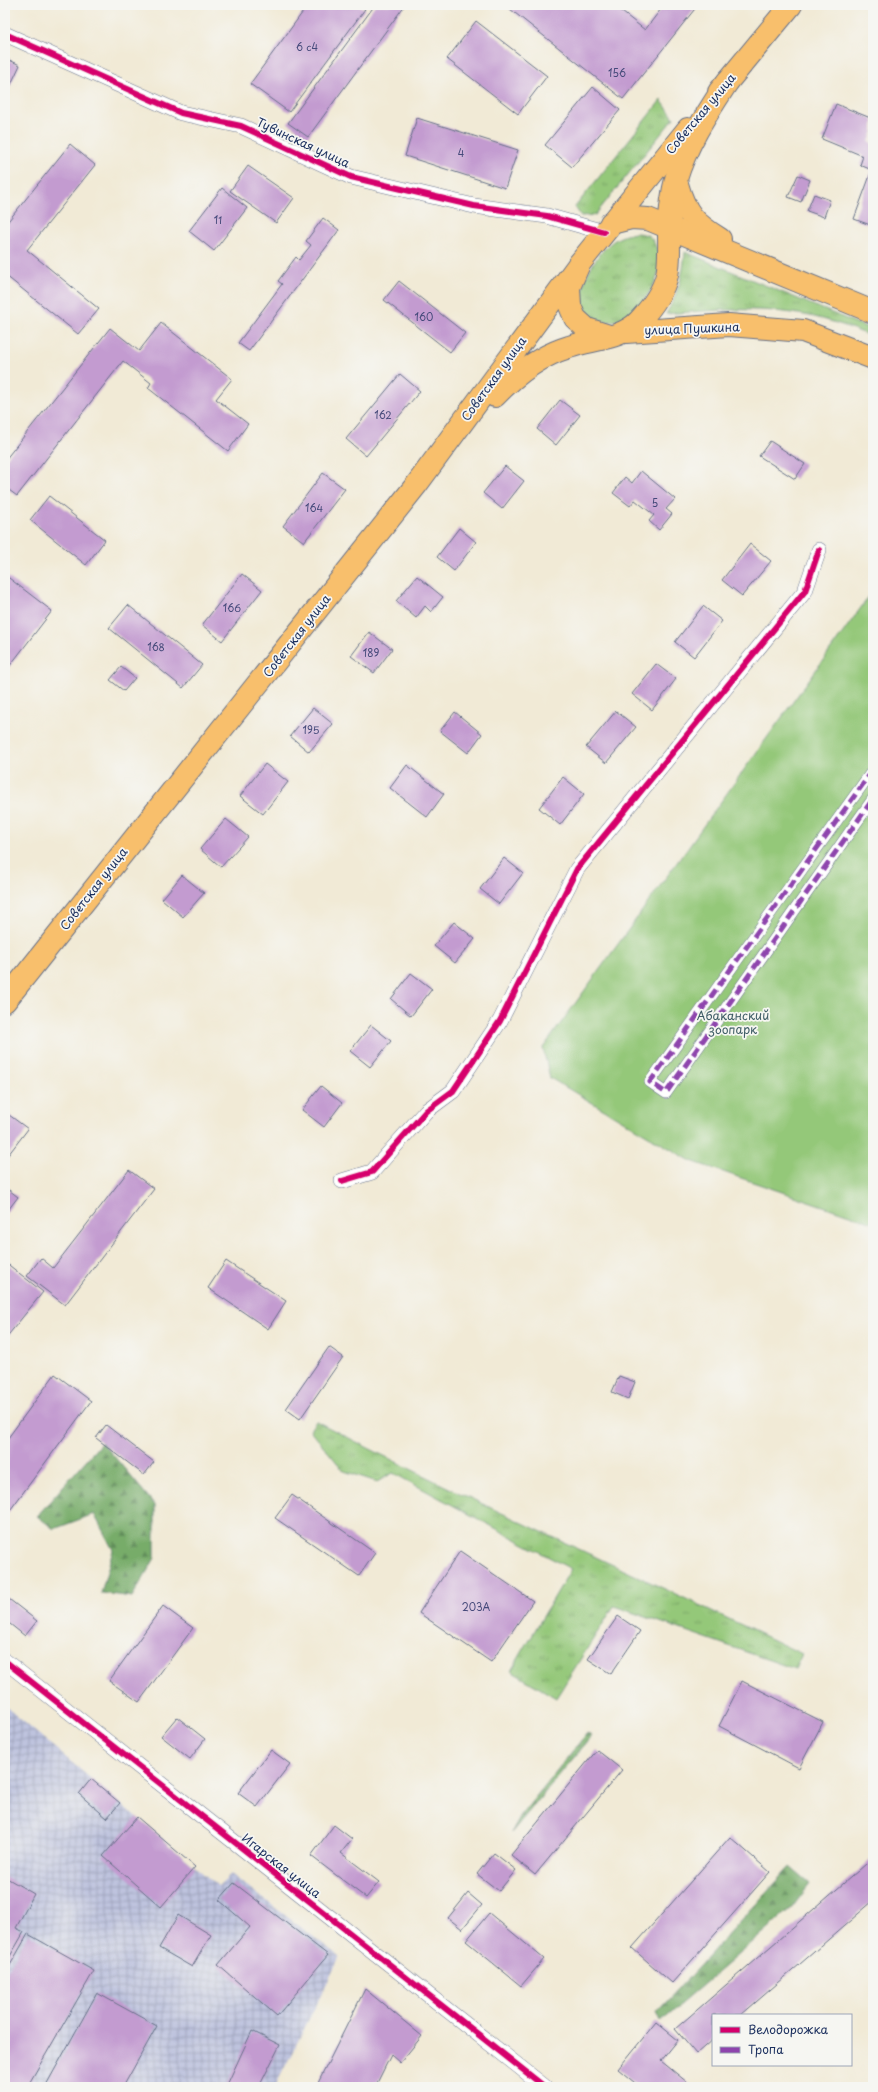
<svg xmlns="http://www.w3.org/2000/svg" width="878" height="2092" viewBox="0 0 878 2092" font-family="'Playpen Sans',sans-serif">
  <style>
    .industrial { fill: url(#industrial-grid) }
    .grass { fill: url(#grass-tufts); stroke: #587c6c }
    .forest { fill: url(#forest-firs); stroke: #496e64 }
    .green { fill: #94c879; stroke: #587c6c }
    .building { fill: #c39bd0 }
    .lines { fill: none; stroke-linecap: round; stroke-linejoin: round }
    .pedestrian-casing { stroke: #667088; stroke-width: 12 }
    .minor-casing { stroke: #667088; stroke-width: 16 }
    .primary-casing { stroke: #667088; stroke-width: 24 }
    .pedestrian { stroke: #fff; stroke-width: 11 }
    .minor { stroke: #fff; stroke-width: 15 }
    .primary { stroke: #f8bf6c; stroke-width: 22 }
    .quiet { stroke: #8e44ad; stroke-width: 5; stroke-dasharray: 10 5; stroke-linecap: butt }
    .cycleway-casing { stroke: #f6f6f2; stroke-width: 8 }
    .cycleway { stroke: #d6006c; stroke-width: 6 }
    .labels { text-anchor: middle; stroke-width: 3.5; stroke-linejoin: round; paint-order: stroke }
    .number-label { font-size: 10px; fill: #454a7a }
    .street-label { font-size: 12px; fill: #1b2f5e; stroke: #f6f6f2 }
    .park-label { font-size: 12px; fill: #3f5d66; stroke: #f6f6f2 }
  </style>
  <defs>
    <pattern id="industrial-grid" width="8" height="8" patternUnits="userSpaceOnUse"><rect width="8" height="8" fill="#bec3de"/><path d="M0 4h8M4 0v8" fill="none" stroke="#9a9fb7"/></pattern>
    <pattern id="grass-tufts" width="24" height="20" patternUnits="userSpaceOnUse"><rect width="24" height="20" fill="#94c879"/><path d="M3 7l-1-3M5 7V3M7 7l1-3M15 17l-1-3M17 17v-4M19 17l1-3" fill="none" stroke="#78a366"/></pattern>
    <pattern id="forest-firs" width="22" height="20" patternUnits="userSpaceOnUse"><rect width="22" height="20" fill="#77ac69"/><path d="M5 1l3.5 6h-7zM16 11l3.5 6h-7z" fill="#618c5a"/></pattern>
  </defs>
  <rect width="100%" height="100%" fill="#f6f6f2"/>
  <filter id="ink" filterUnits="userSpaceOnUse"><feTurbulence type="fractalNoise" baseFrequency=".025" numOctaves="2"/><feDisplacementMap in="SourceGraphic" scale="8" xChannelSelector="R" yChannelSelector="G"/><feConvolveMatrix kernelMatrix="1 2 1 2 8 2 1 2 1" color-interpolation-filters="sRGB"/></filter>
  <filter id="wash" filterUnits="userSpaceOnUse"><feTurbulence type="fractalNoise" baseFrequency=".012" numOctaves="4" result="noise"/><feDisplacementMap in="SourceGraphic" scale="16" xChannelSelector="R" yChannelSelector="G"/><feGaussianBlur stdDeviation="0.9" result="paint"/><feColorMatrix in="noise" values="0 0 0 0 0 0 0 0 0 0 0 0 0 0 0 0 0 1.4 0 .05"/><feComposite in="paint" operator="in"/></filter>
  <g filter="url(#wash)">
    <rect width="100%" height="100%" fill="#f1ead6"/>
    <path class="industrial" d="M 5,1706 L 218,1886 L 231,1874 L 340,1957 L 275,2087 L 5,2087 Z"/>
    <g class="grass">
      <path d="M 661,100 L 674,118 L 595,215 L 581,216 L 575,207 Z"/>
      <path d="M 635,233 C 639,233 644,234 647,235 C 653,238 655,244 657,250 C 660,258 660,269 657,277 C 651,298 617,335 593,317 C 567,298 595,253 615,240 C 622,236 628,234 635,233 Z"/>
      <path d="M 685,252 L 873,330 L 873,337 C 860,332 847,326 833,322 C 778,305 723,309 666,314 C 678,294 683,276 685,252 Z"/>
      <path d="M 316,1421 C 475,1505 640,1575 802,1654 L 795,1669 L 614,1606 L 556,1698 L 511,1671 L 571,1569 L 393,1473 L 377,1482 L 344,1471 L 310,1430 Z"/>
    </g>
    <g class="forest">
      <path d="M 102,1442 L 155,1505 L 155,1558 L 132,1597 L 101,1593 L 113,1550 L 94,1514 L 54,1529 L 37,1516 Z"/>
      <path d="M 587,1733 L 592,1736 L 511,1833 L 521,1815 Z"/>
      <path d="M 790,1867 L 810,1884 L 791,1909 L 661,2021 L 657,2012 Z"/>
    </g>
    <path class="green" d="M 873,591 L 873,1223 L 691,1161 L 550,1078 L 543,1048 Z"/>
    <g id="blocks">
      <g class="building">
        <path d="M 308,5 L 358,5 L 365,9 L 289,112 L 250,84 Z"/>
        <path d="M 375,5 L 405,5 L 308,137 L 288,123 Z"/>
        <path d="M 505,5 L 613,5 L 645,30 L 664,5 L 698,5 L 623,99 Z"/>
        <path d="M 476,21 L 547,76 L 518,114 L 447,59 Z"/>
        <path d="M 5,58 L 20,65 L 5,97 Z"/>
        <path d="M 593,87 L 620,110 L 572,167 L 545,145 Z"/>
        <path d="M 836,104 L 873,119 L 873,131 L 869,142 L 873,144 L 873,226 L 854,219 L 872,170 L 860,165 L 863,156 L 822,139 Z"/>
        <path d="M 417,118 L 518,150 L 505,188 L 405,156 Z"/>
        <path d="M 70,144 L 95,165 L 27,250 L 99,309 L 78,334 L 5,275 L 5,225 Z"/>
        <path d="M 248,166 L 294,198 L 276,223 L 230,191 Z"/>
        <path d="M 798,175 L 810,180 L 801,202 L 788,197 Z"/>
        <path d="M 222,188 L 247,208 L 214,251 L 189,231 Z"/>
        <path d="M 814,194 L 830,200 L 824,217 L 807,211 Z"/>
        <path d="M 323,218 L 339,230 L 249,351 L 238,343 L 282,284 L 278,281 L 296,257 L 299,260 L 311,245 L 306,241 Z"/>
        <path d="M 399,281 L 465,333 L 450,352 L 384,300 Z"/>
        <path d="M 161,323 L 232,379 L 216,399 L 248,424 L 228,451 L 148,388 L 151,383 L 123,361 L 17,496 L 5,487 L 5,460 L 110,328 L 139,351 Z"/>
        <path d="M 400,374 L 420,391 L 366,456 L 346,439 Z"/>
        <path d="M 560,400 L 580,415 L 556,445 L 537,429 Z"/>
        <path d="M 770,441 L 805,464 L 795,479 L 759,456 Z"/>
        <path d="M 505,466 L 524,481 L 502,509 L 483,493 Z"/>
        <path d="M 641,471 L 675,499 L 666,509 L 672,514 L 659,530 L 649,521 L 654,515 L 635,500 L 630,506 L 613,493 L 625,477 L 632,483 Z"/>
        <path d="M 323,473 L 345,489 L 304,542 L 283,526 Z"/>
        <path d="M 49,496 L 105,540 L 86,565 L 30,520 Z"/>
        <path d="M 459,528 L 476,542 L 454,571 L 437,557 Z"/>
        <path d="M 750,544 L 771,561 L 742,596 L 722,580 Z"/>
        <path d="M 242,574 L 262,590 L 222,641 L 202,625 Z"/>
        <path d="M 5,575 L 52,611 L 5,672 Z"/>
        <path d="M 417,576 L 443,597 L 431,612 L 425,606 L 416,618 L 396,601 Z"/>
        <path d="M 128,605 L 202,665 L 183,688 L 109,628 Z"/>
        <path d="M 703,606 L 722,621 L 694,657 L 675,642 Z"/>
        <path d="M 369,632 L 392,649 L 374,673 L 351,656 Z"/>
        <path d="M 656,664 L 676,679 L 652,710 L 632,694 Z"/>
        <path d="M 121,667 L 135,678 L 124,691 L 110,680 Z"/>
        <path d="M 313,708 L 333,724 L 309,752 L 290,736 Z"/>
        <path d="M 616,711 L 636,727 L 606,763 L 586,747 Z"/>
        <path d="M 455,712 L 482,734 L 468,753 L 440,731 Z"/>
        <path d="M 265,764 L 288,782 L 263,814 L 240,796 Z"/>
        <path d="M 407,765 L 444,794 L 427,817 L 390,788 Z"/>
        <path d="M 563,777 L 584,794 L 560,825 L 539,808 Z"/>
        <path d="M 226,819 L 248,837 L 221,867 L 200,849 Z"/>
        <path d="M 504,858 L 523,873 L 499,904 L 480,889 Z"/>
        <path d="M 182,875 L 204,893 L 183,917 L 162,899 Z"/>
        <path d="M 454,922 L 475,939 L 455,963 L 434,946 Z"/>
        <path d="M 411,973 L 432,989 L 411,1016 L 391,999 Z"/>
        <path d="M 371,1025 L 391,1041 L 370,1067 L 350,1051 Z"/>
        <path d="M 321,1086 L 342,1103 L 324,1127 L 302,1110 Z"/>
        <path d="M 5,1112 L 28,1129 L 5,1159 Z"/>
        <path d="M 129,1170 L 154,1189 L 65,1305 L 27,1276 L 41,1258 L 53,1268 Z"/>
        <path d="M 5,1187 L 18,1197 L 5,1214 Z"/>
        <path d="M 226,1261 L 286,1301 L 268,1329 L 208,1288 Z"/>
        <path d="M 5,1262 L 43,1292 L 5,1339 Z"/>
        <path d="M 329,1347 L 343,1357 L 300,1419 L 286,1409 Z"/>
        <path d="M 55,1374 L 91,1401 L 5,1517 L 5,1442 Z"/>
        <path d="M 619,1376 L 635,1382 L 628,1399 L 612,1392 Z"/>
        <path d="M 106,1425 L 154,1462 L 144,1475 L 96,1438 Z"/>
        <path d="M 292,1495 L 375,1553 L 359,1576 L 275,1518 Z"/>
        <path d="M 460,1551 L 533,1601 L 491,1662 L 419,1613 Z"/>
        <path d="M 5,1596 L 37,1621 L 25,1636 L 5,1620 Z"/>
        <path d="M 163,1606 L 193,1628 L 139,1702 L 109,1681 Z"/>
        <path d="M 618,1616 L 640,1631 L 611,1674 L 588,1659 Z"/>
        <path d="M 742,1681 L 823,1722 L 799,1768 L 719,1726 Z"/>
        <path d="M 177,1717 L 205,1739 L 190,1759 L 161,1736 Z"/>
        <path d="M 271,1750 L 290,1764 L 257,1807 L 238,1793 Z"/>
        <path d="M 597,1750 L 622,1770 L 535,1875 L 511,1855 Z"/>
        <path d="M 91,1779 L 120,1803 L 107,1818 L 79,1794 Z"/>
        <path d="M 137,1817 L 195,1867 L 161,1907 L 103,1856 Z"/>
        <path d="M 334,1825 L 352,1839 L 341,1853 L 379,1882 L 366,1898 L 311,1856 Z"/>
        <path d="M 730,1837 L 770,1872 L 672,1983 L 632,1948 Z"/>
        <path d="M 494,1853 L 516,1870 L 499,1891 L 477,1874 Z"/>
        <path d="M 873,1858 L 873,1901 L 741,2015 L 713,2015 L 713,2039 L 696,2054 L 675,2029 Z"/>
        <path d="M 5,1877 L 34,1894 L 16,1928 L 24,1932 L 5,1965 Z"/>
        <path d="M 234,1883 L 328,1955 L 277,2016 L 218,1965 L 250,1927 L 219,1900 Z"/>
        <path d="M 468,1893 L 482,1905 L 462,1929 L 448,1918 Z"/>
        <path d="M 489,1913 L 544,1959 L 521,1986 L 466,1941 Z"/>
        <path d="M 178,1915 L 211,1935 L 192,1967 L 159,1948 Z"/>
        <path d="M 28,1934 L 94,1971 L 27,2087 L 5,2087 L 5,1974 Z"/>
        <path d="M 365,1989 L 422,2036 L 400,2063 L 391,2055 L 375,2087 L 316,2087 Z"/>
        <path d="M 97,1993 L 157,2026 L 123,2087 L 45,2087 Z"/>
        <path d="M 656,2022 L 678,2040 L 661,2061 L 693,2087 L 640,2087 L 618,2069 Z"/>
        <path d="M 252,2031 L 280,2045 L 259,2087 L 226,2087 Z"/>
      </g>
    </g>
  </g>
  <g filter="url(#ink)">
    <use href="#blocks" fill-opacity="0" stroke="#667088" stroke-width="1"/>
    <g class="lines">
      <defs>
        <path id="pedestrian" d="M 873,770 L 650,1082 L 666,1093 L 873,799"/>
        <g id="minor">
          <path d="M 5,34 L 181,113 L 241,126 L 351,177 L 474,206 L 547,216 L 604,232"/>
          <path d="M 342,1181 L 372,1172 L 426,1111 L 453,1091 L 500,1021 L 577,869 L 805,591 L 819,550"/>
          <path d="M 5,1661 L 545,2087"/>
        </g>
        <g id="primary">
          <path d="M 719,92 L 791,5"/>
          <path d="M 677,184 C 685,213 694,223 720,239"/>
          <path d="M 611,223 L 631,218 L 648,219 L 873,312"/>
          <path d="M 626,332 L 729,325 L 803,331 L 873,358"/>
          <path d="M 609,336 L 587,329 L 575,318 L 570,306 L 569,287 L 579,264 L 688,129"/>
          <path d="M 495,396 C 516,374 539,356 569,347 C 592,339 622,339 639,321 C 651,308 663,293 667,275 C 670,261 669,245 669,230 C 670,214 672,194 676,179 C 687,143 708,112 728,81"/>
          <path d="M 5,1001 L 417,484 L 579,264"/>
        </g>
      </defs>
      <use href="#pedestrian" class="pedestrian-casing"/>
      <use href="#minor" class="minor-casing"/>
      <use href="#primary" class="primary-casing"/>
      <use href="#pedestrian" class="pedestrian"/>
      <use href="#minor" class="minor"/>
      <use href="#primary" class="primary"/>
      <path class="quiet" d="M 873,770 L 650,1082 L 666,1093 L 873,799"/>
      <defs>
        <g id="cycleway">
          <path d="M 5,34 L 181,113 L 241,126 L 351,177 L 474,206 L 547,216 L 604,232"/>
          <path d="M 342,1181 L 372,1172 L 426,1111 L 453,1091 L 500,1021 L 577,869 L 805,591 L 819,550"/>
          <path d="M 5,1661 L 545,2087"/>
        </g>
      </defs>
      <use href="#cycleway" class="cycleway-casing"/>
      <use href="#cycleway" class="cycleway"/>
    </g>
  </g>
  <g class="labels">
    <g class="number-label">
      <text x="307" y="51">6 с4</text>
      <text x="617" y="77">156</text>
      <text x="461" y="157">4</text>
      <text x="218" y="224">11</text>
      <text x="424" y="321">160</text>
      <text x="383" y="419">162</text>
      <text x="655" y="507">5</text>
      <text x="314" y="512">164</text>
      <text x="232" y="612">166</text>
      <text x="156" y="651">168</text>
      <text x="371" y="657">189</text>
      <text x="311" y="734">195</text>
      <text x="476" y="1611">203А</text>
    </g>
    <g class="street-label">
      <text transform="translate(701 114) rotate(-50)" y="4">Советская улица</text>
      <text transform="translate(303 143) rotate(25)" y="4">Тувинская улица</text>
      <text transform="translate(692 329) rotate(-2)" y="4">улица Пушкина</text>
      <text transform="translate(494 379) rotate(-54)" y="4">Советская улица</text>
      <text transform="translate(297 636) rotate(-52)" y="4">Советская улица</text>
      <text transform="translate(94 889) rotate(-52)" y="4">Советская улица</text>
      <text transform="translate(281 1866) rotate(38)" y="4">Игарская улица</text>
    </g>
    <g class="park-label">
      <text x="733" y="1020">Абаканский<tspan x="733" dy="14">зоопарк</tspan></text>
    </g>
  </g>
  <rect width="878" height="2092" fill="none" stroke="#f6f6f2" stroke-width="20"/>
  <rect x="712" y="2014" width="140" height="52" fill="#f6f6f2" stroke="#9ea6b7"/>
  <rect x="720" y="2027" width="20" height="6" fill="#d6006c" stroke="#9ea6b7"/>
  <text x="748" y="2034" font-size="12" fill="#1b2f5e">Велодорожка</text>
  <rect x="720" y="2047" width="20" height="6" fill="#8e44ad" stroke="#9ea6b7"/>
  <text x="748" y="2054" font-size="12" fill="#1b2f5e">Тропа</text>
</svg>
